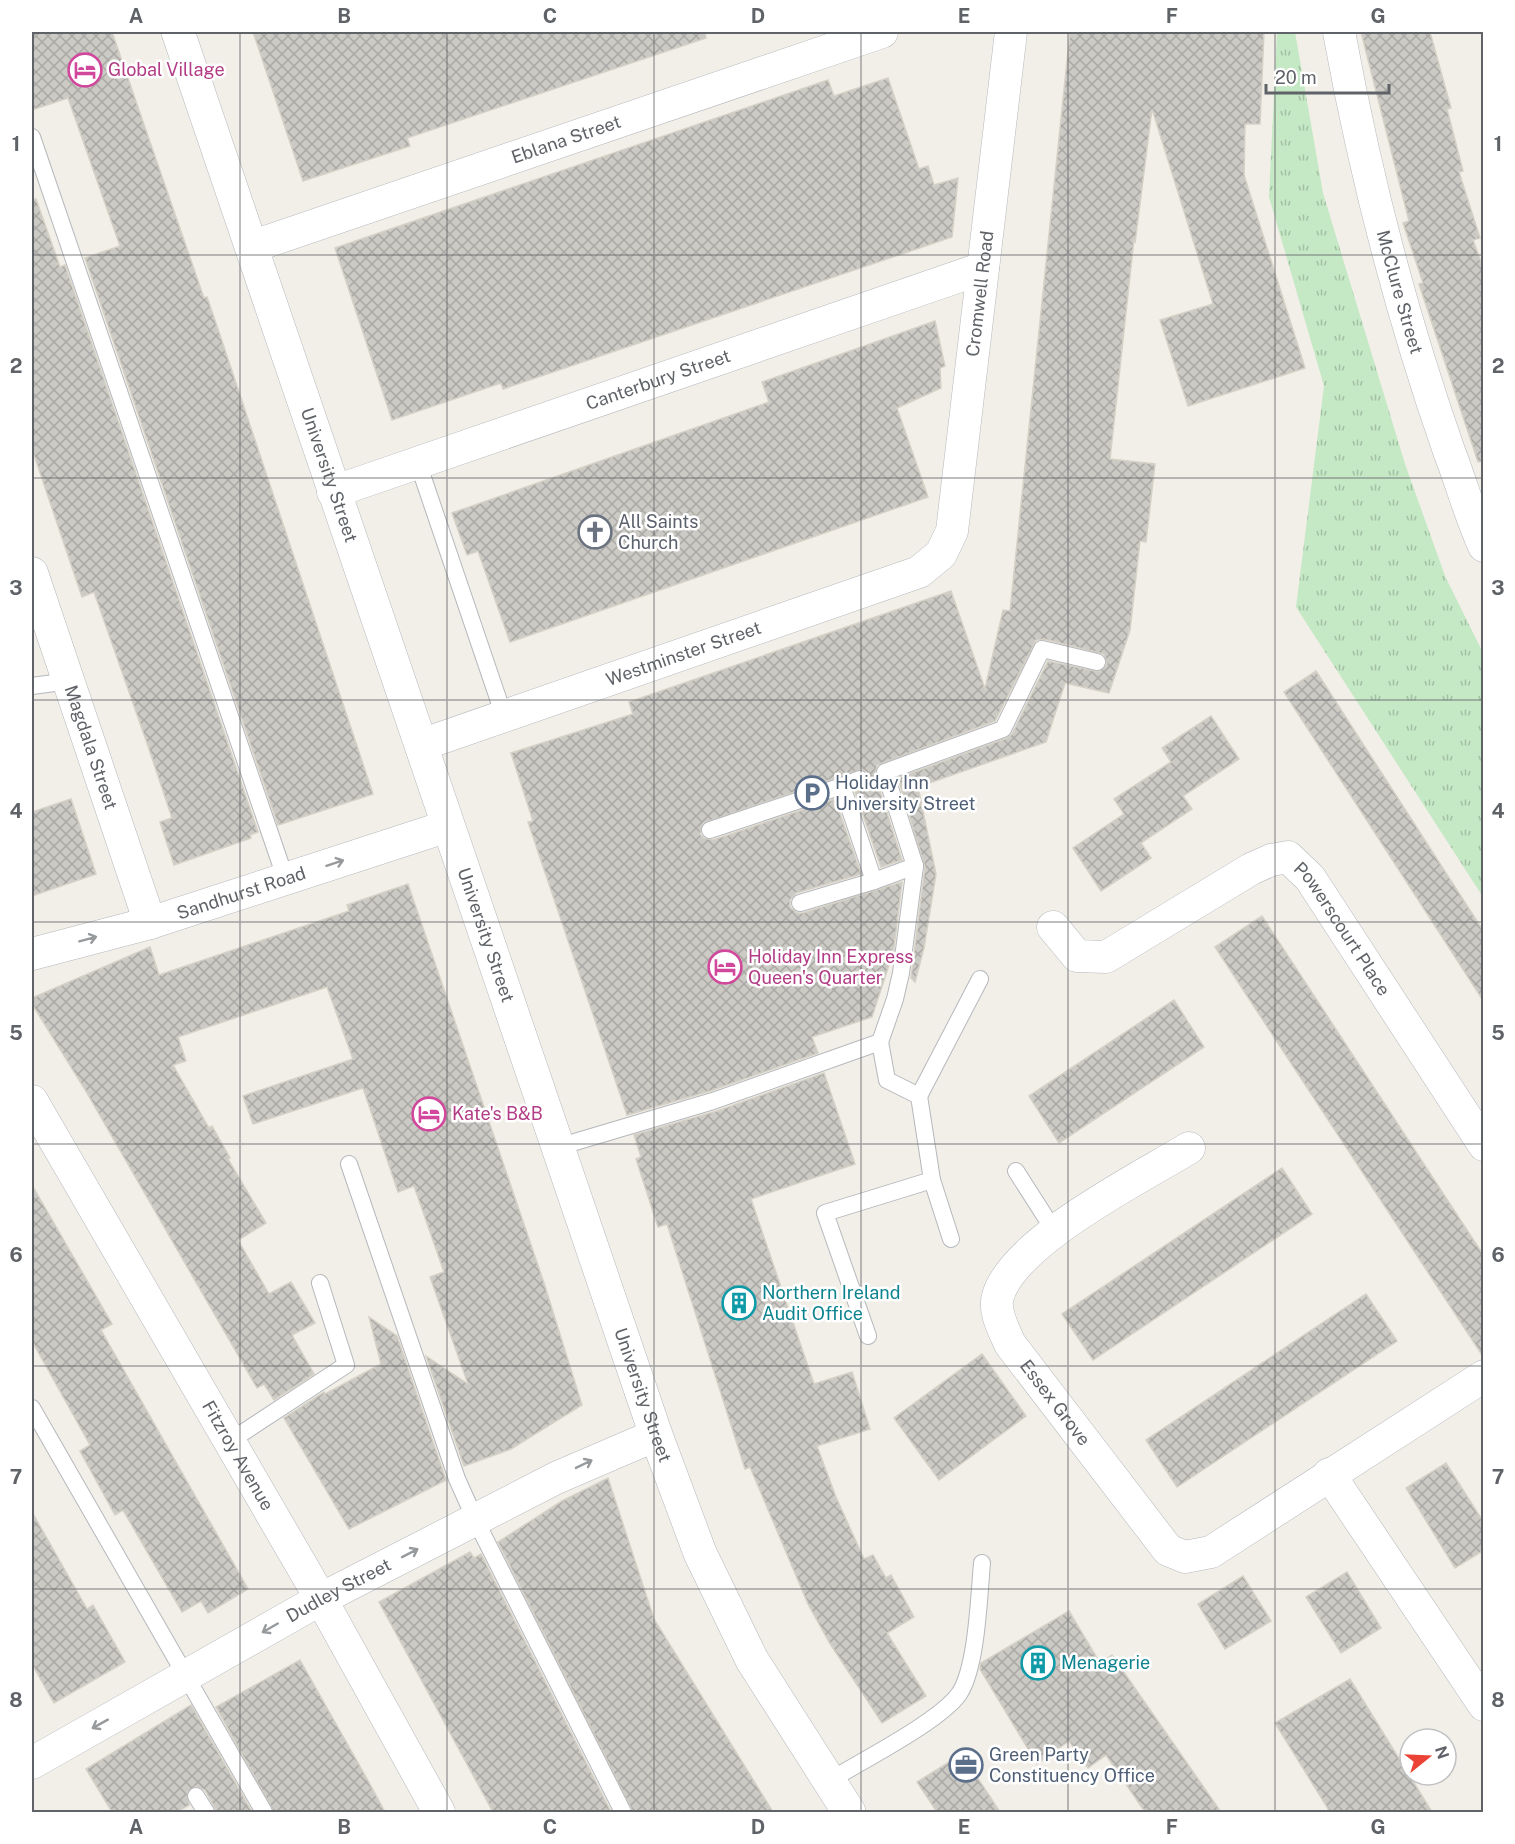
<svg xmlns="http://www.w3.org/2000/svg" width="1515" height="1844" viewBox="0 0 1515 1844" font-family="'Public Sans',sans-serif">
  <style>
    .grass { fill: url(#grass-tufts) }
    .building { fill: url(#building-cross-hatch); stroke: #d6d1c6; stroke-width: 1.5 }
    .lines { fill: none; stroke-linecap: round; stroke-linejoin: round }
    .service-casing { stroke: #b5b8bc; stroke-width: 18 }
    .minor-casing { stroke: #b5b8bc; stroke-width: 33 }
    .tertiary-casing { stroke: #b5b8bc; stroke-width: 34 }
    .service { stroke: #fff; stroke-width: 16 }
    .minor { stroke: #fff; stroke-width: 32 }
    .tertiary { stroke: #fff; stroke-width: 33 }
    .oneway { stroke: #979a9d }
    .grid { fill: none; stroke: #5f6368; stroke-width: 1.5; stroke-opacity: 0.55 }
    .labels { text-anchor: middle; stroke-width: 5; stroke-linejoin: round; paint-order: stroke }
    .hotel-label { font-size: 18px; fill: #b23c85; stroke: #fff; text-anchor: start }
    .street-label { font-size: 18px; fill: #5f6368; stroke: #fff }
    .worship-label { font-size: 18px; fill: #5b616d; stroke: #fff; text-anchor: start }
    .service-label { font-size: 18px; fill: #4e5e75; stroke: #fff; text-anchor: start }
    .culture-label { font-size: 18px; fill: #0d838f; stroke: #fff; text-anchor: start }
    .neatline { fill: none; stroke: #5f6368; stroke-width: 2 }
    .grid-label { font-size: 20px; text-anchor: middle; font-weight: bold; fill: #5f6368 }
  </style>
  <defs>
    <pattern id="grass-tufts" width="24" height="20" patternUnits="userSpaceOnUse" patternTransform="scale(1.5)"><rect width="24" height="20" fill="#c5e8c5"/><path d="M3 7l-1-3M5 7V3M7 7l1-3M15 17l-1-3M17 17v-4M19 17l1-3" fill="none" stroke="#a3c0a4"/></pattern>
    <pattern id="building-cross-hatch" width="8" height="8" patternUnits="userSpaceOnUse" patternTransform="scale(1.5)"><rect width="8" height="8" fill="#cccac5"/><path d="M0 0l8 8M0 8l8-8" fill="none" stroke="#a9a8a4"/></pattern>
  </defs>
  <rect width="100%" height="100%" fill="#f1efe8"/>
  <path class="grass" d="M 1277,32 L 1295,32 L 1323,193 L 1405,464 L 1445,576 L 1483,653 L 1483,897 L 1296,607 L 1324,386 L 1269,197 Z"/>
  <g class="building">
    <path d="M 32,32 L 112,32 L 204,298 L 207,297 L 219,332 L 373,794 L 278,825 L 85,258 L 120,246 L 68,98 L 32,110 Z"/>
    <path d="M 253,32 L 705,32 L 706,38 L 407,138 L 410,146 L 303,181 Z"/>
    <path d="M 1070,32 L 1264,32 L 1260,124 L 1245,124 L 1244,175 L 1305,368 L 1188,406 L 1160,320 L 1213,304 L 1152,109 L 1135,243 L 1134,239 L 1110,459 L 1155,464 L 1146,542 L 1140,541 L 1130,630 L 1109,693 L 1065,683 L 1046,742 L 918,787 L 936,874 L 924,948 L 915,982 L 911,978 L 925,867 L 898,778 L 1007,738 L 1012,734 L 1048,661 L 1099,672 L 1107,664 L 1104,654 L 1044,639 L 1036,640 L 995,721 L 877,765 L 875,775 L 902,860 L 881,867 L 855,792 L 864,789 L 870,781 L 870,775 L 862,769 L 703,823 L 700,834 L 704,838 L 713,840 L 835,799 L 861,874 L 796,893 L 790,900 L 790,907 L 797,913 L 803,913 L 902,882 L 892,964 L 890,962 L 872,1017 L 812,1037 L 818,1053 L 710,1091 L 627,1115 L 528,822 L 533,821 L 511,753 L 633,714 L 629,702 L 951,591 L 985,689 L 1003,610 L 1010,611 Z"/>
    <path d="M 1361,32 L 1430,32 L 1451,108 L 1447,109 L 1463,171 L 1459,172 L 1480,238 L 1473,240 L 1484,270 L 1484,461 L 1478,462 L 1419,284 L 1423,283 L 1403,223 L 1409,221 Z"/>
    <path d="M 888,78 L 919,169 L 928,166 L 934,185 L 958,178 L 952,237 L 503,389 L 501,383 L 392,420 L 335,248 L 828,80 L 834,96 Z"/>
    <path d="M 36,199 L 60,267 L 65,265 L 258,832 L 250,835 L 251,838 L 174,865 L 160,822 L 172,818 L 148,746 L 94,592 L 82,597 L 32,449 L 32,200 Z"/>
    <path d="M 935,321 L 945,366 L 940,368 L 941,388 L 897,408 L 928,497 L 510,642 L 478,551 L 467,555 L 452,513 L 769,402 L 762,382 Z"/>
    <path d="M 1316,671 L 1484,932 L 1484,1002 L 1284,692 Z"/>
    <path d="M 1211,716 L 1239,759 L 1183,796 L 1192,809 L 1141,843 L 1151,858 L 1101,891 L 1073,848 L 1124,814 L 1114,799 L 1171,762 L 1162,748 Z"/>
    <path d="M 71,799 L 96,874 L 32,896 L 32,812 Z"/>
    <path d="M 408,884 L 544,1283 L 582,1405 L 511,1449 L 464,1466 L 426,1356 L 468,1384 L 430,1277 L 444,1272 L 414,1186 L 398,1192 L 363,1088 L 253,1124 L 243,1096 L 353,1059 L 327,987 L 178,1037 L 186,1061 L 173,1065 L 209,1128 L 212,1126 L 230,1158 L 228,1159 L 266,1223 L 238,1240 L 269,1294 L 291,1282 L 315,1323 L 292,1335 L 314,1374 L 274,1400 L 264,1384 L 257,1388 L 84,1088 L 32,1004 L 32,998 L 150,947 L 159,975 L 349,911 L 347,905 Z"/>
    <path d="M 1262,916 L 1484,1256 L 1484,1358 L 1215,947 Z"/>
    <path d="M 1174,1000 L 1204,1047 L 1059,1143 L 1029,1096 Z"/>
    <path d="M 824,1073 L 855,1164 L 751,1199 L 814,1384 L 852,1372 L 870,1429 L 817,1446 L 836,1497 L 864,1559 L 873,1555 L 886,1578 L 891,1575 L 914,1617 L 887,1633 L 926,1696 L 882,1723 L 829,1642 L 808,1604 L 750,1467 L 745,1469 L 667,1224 L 658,1227 L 636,1159 L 641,1157 L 634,1135 L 717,1111 Z"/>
    <path d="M 1282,1168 L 1312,1214 L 1093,1360 L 1062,1314 Z"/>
    <path d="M 32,1185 L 112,1324 L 101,1330 L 248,1589 L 208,1613 L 201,1601 L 182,1612 L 123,1510 L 115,1515 L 80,1451 L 90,1445 L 32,1341 Z"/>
    <path d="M 1366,1294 L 1397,1341 L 1177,1487 L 1146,1440 Z"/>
    <path d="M 369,1317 L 397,1336 L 446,1480 L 349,1529 L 284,1418 L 324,1392 L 325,1394 L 381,1364 Z"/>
    <path d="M 982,1354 L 1026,1416 L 939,1480 L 894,1418 Z"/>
    <path d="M 1446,1463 L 1484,1523 L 1484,1550 L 1455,1568 L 1406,1488 Z"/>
    <path d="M 608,1478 L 654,1619 L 773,1812 L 633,1812 L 498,1542 L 562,1501 Z"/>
    <path d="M 32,1512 L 87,1609 L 93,1605 L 125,1662 L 54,1703 L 32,1664 Z"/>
    <path d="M 470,1552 L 474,1558 L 481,1554 L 611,1812 L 493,1812 L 379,1602 Z"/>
    <path d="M 1347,1572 L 1381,1628 L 1341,1653 L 1306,1597 Z"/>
    <path d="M 1243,1576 L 1271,1621 L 1225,1649 L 1198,1604 Z"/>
    <path d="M 1069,1611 L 1100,1663 L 1112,1655 L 1221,1812 L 1145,1812 L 1106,1755 L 1088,1768 L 1069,1741 L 1037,1764 L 980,1669 L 981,1663 Z"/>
    <path d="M 300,1660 L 366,1777 L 385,1812 L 274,1812 L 216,1707 Z"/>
    <path d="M 1350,1679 L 1432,1812 L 1330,1812 L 1275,1723 Z"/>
    <path d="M 191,1705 L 252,1812 L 217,1812 L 205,1790 L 196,1786 L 187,1792 L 189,1805 L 177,1812 L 112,1812 L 86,1769 Z"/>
    <path d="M 962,1754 L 1000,1812 L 937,1812 L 917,1782 Z"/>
  </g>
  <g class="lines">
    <defs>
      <g id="service">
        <path d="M 32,137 L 286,880"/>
        <path d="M 418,463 L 504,716"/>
        <path d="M 32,686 L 69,681"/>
        <path d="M 842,786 L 860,779"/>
        <path d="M 710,830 L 842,786 L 874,881 L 915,866"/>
        <path d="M 800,903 L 874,881"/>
        <path d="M 919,1096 L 980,979"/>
        <path d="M 558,1147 L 713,1101 L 880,1042 L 895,999 L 901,973 L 915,866 L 885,772 L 1003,729 L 1042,649 L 1097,662"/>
        <path d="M 349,1164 L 457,1479 L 475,1519 L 623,1812"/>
        <path d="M 1016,1171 L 1055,1232"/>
        <path d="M 932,1180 L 951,1239"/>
        <path d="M 868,1336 L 825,1213 L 932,1180 L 919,1096 L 887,1080 L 880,1042"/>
        <path d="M 32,1408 L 264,1812"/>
        <path d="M 230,1441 L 346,1365 L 320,1283"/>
        <path d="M 829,1781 C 861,1761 939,1722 959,1694 C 977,1668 979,1595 982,1563"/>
        <path d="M 196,1796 L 206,1812"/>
      </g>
      <g id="minor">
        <path id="s1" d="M 1339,32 C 1365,174 1401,314 1449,451 C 1461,482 1470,515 1484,546"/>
        <path id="s2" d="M 251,247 L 882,32"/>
        <path id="s3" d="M 333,492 L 983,268"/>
        <path id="s4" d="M 32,573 L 150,923"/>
        <path id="s5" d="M 421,745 L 919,572 L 941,554 L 952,531 L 1011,32"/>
        <path id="s6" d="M 1053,927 L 1077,956 L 1106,957 L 1251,869 L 1271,860 L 1288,857 L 1310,878 L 1484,1145"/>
        <path id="s7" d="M 32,954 L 150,923 L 448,826"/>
        <path id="s8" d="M 32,1101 L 321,1599 L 439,1812"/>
        <path id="s9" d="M 1189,1148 C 1140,1178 1014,1241 998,1296 C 993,1311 1004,1330 1010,1344 L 1168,1550 L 1185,1557 L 1211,1552 L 1484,1376"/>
        <path d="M 1329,1474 L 1484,1705"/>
        <path id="s10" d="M 32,1763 L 321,1599 L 556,1478 L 656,1435"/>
      </g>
      <g id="tertiary">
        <path id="s11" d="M 178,32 L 656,1435 L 700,1553 L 752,1660 L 849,1812"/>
      </g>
    </defs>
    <use href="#service" class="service-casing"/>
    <use href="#minor" class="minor-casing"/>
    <use href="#tertiary" class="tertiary-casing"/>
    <use href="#service" class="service"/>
    <use href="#minor" class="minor"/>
    <use href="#tertiary" class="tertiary"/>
  </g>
  <defs><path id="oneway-shaft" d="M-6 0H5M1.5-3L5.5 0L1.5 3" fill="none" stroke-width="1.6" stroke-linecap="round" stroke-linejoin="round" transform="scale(1.5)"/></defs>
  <g class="oneway">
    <use href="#oneway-shaft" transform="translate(335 863) rotate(-18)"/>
    <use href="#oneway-shaft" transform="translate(88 939) rotate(-15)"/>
    <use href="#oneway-shaft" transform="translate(584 1464) rotate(-26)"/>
    <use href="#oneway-shaft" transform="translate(410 1553) rotate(-27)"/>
    <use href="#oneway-shaft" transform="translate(270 1628) rotate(150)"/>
    <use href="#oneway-shaft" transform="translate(100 1724) rotate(151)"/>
  </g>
  <path class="grid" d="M 240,32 L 240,1812M 447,32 L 447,1812M 654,32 L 654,1812M 861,32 L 861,1812M 1068,32 L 1068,1812M 1275,32 L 1275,1812M 32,255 L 1484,255M 32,478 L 1484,478M 32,700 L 1484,700M 32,922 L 1484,922M 32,1144 L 1484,1144M 32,1366 L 1484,1366M 32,1589 L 1484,1589"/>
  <defs>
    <symbol id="hotel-ring" viewBox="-11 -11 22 22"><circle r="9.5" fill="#fff" stroke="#d1479c" stroke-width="1.5"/><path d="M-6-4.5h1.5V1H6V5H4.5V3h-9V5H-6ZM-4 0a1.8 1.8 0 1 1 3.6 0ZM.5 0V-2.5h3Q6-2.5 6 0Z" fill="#d1479c"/></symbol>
    <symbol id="church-ring" viewBox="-11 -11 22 22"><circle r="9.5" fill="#fff" stroke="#6b7280" stroke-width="1.5"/><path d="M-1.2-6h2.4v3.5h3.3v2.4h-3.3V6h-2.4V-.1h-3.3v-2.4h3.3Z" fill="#6b7280"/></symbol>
    <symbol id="parking-ring" viewBox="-11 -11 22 22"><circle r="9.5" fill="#fff" stroke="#5c6f8a" stroke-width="1.5"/><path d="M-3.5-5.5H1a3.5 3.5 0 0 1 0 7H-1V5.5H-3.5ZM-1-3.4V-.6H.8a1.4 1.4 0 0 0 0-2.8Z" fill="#5c6f8a"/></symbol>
    <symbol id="building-ring" viewBox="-11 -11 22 22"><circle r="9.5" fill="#fff" stroke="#0f9aa8" stroke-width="1.5"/><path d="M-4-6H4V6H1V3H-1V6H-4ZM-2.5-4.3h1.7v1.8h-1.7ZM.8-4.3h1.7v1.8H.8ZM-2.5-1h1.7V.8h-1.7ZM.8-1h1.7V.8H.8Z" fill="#0f9aa8"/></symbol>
    <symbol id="office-ring" viewBox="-11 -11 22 22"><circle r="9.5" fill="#fff" stroke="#5c6f8a" stroke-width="1.5"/><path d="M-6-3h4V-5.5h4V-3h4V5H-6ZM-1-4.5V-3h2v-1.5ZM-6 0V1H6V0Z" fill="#5c6f8a"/></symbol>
  </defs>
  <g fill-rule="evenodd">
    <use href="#hotel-ring" x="66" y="51" width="38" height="38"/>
    <use href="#church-ring" x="576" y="513" width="38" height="38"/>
    <use href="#parking-ring" x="793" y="774" width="38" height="38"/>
    <use href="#hotel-ring" x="706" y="948" width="38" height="38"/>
    <use href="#hotel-ring" x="410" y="1095" width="38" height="38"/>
    <use href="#building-ring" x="720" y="1284" width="38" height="38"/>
    <use href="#building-ring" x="1019" y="1644" width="38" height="38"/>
    <use href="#office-ring" x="947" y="1746" width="38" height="38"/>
  </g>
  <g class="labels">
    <g class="hotel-label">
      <text x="108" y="76">Global Village</text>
      <text x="748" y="963">Holiday Inn Express<tspan x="748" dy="21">Queen's Quarter</tspan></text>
      <text x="452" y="1120">Kate's B&amp;B</text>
    </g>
    <g class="street-label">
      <text dy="6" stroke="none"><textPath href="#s2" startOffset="333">Eblana Street</textPath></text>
      <text dy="6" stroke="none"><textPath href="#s1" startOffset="267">McClure Street</textPath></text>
      <text dy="6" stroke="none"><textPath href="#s5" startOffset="820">Cromwell Road</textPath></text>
      <text dy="6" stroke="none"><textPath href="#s3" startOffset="344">Canterbury Street</textPath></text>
      <text dy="6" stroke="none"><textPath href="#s11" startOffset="468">University Street</textPath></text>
      <text dy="6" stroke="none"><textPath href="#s5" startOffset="278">Westminster Street</textPath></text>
      <text dy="6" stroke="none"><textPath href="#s4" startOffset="184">Magdala Street</textPath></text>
      <text dy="6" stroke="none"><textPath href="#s7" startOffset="218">Sandhurst Road</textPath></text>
      <text dy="6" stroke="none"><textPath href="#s6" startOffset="366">Powerscourt Place</textPath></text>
      <text dy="6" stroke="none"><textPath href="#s11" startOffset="954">University Street</textPath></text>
      <text dy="6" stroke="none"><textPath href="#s11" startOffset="1440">University Street</textPath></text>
      <text dy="6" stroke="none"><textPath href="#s9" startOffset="370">Essex Grove</textPath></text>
      <text dy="6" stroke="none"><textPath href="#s8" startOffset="410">Fitzroy Avenue</textPath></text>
      <text dy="6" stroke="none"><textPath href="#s10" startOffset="352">Dudley Street</textPath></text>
    </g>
    <g class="worship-label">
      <text x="618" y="528">All Saints<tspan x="618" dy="21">Church</tspan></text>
    </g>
    <g class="service-label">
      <text x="835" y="789">Holiday Inn<tspan x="835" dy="21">University Street</tspan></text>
      <text x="989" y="1761">Green Party<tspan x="989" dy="21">Constituency Office</tspan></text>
    </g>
    <g class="culture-label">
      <text x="762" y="1299">Northern Ireland<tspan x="762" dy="21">Audit Office</tspan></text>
      <text x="1061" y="1669">Menagerie</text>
    </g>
  </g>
  <rect width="1515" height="1844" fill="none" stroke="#ffffff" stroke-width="66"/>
  <g transform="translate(1428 1757) rotate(72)"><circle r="28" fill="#ffffff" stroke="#bfc1c3" stroke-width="1.5"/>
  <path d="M0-4.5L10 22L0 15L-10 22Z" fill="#ea4335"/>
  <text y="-9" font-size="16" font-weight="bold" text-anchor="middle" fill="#5f6368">N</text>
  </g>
  <path d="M1266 84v9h123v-9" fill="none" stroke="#5f6368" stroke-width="3"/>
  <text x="1275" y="84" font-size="18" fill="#5f6368" stroke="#ffffff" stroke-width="4.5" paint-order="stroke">20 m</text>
  <rect x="33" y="33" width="1449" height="1778" class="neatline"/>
  <g class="grid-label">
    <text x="136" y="23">A</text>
    <text x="344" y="23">B</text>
    <text x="550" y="23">C</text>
    <text x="758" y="23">D</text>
    <text x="964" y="23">E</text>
    <text x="1172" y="23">F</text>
    <text x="1378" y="23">G</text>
    <text x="16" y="151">1</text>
    <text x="1498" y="151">1</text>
    <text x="16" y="373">2</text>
    <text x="1498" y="373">2</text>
    <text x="16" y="595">3</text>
    <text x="1498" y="595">3</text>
    <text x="16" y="818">4</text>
    <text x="1498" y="818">4</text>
    <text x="16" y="1040">5</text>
    <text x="1498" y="1040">5</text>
    <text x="16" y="1262">6</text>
    <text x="1498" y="1262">6</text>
    <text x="16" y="1484">7</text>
    <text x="1498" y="1484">7</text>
    <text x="16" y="1707">8</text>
    <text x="1498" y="1707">8</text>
    <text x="136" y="1834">A</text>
    <text x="344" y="1834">B</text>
    <text x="550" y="1834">C</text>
    <text x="758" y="1834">D</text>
    <text x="964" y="1834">E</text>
    <text x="1172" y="1834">F</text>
    <text x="1378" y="1834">G</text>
  </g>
</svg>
